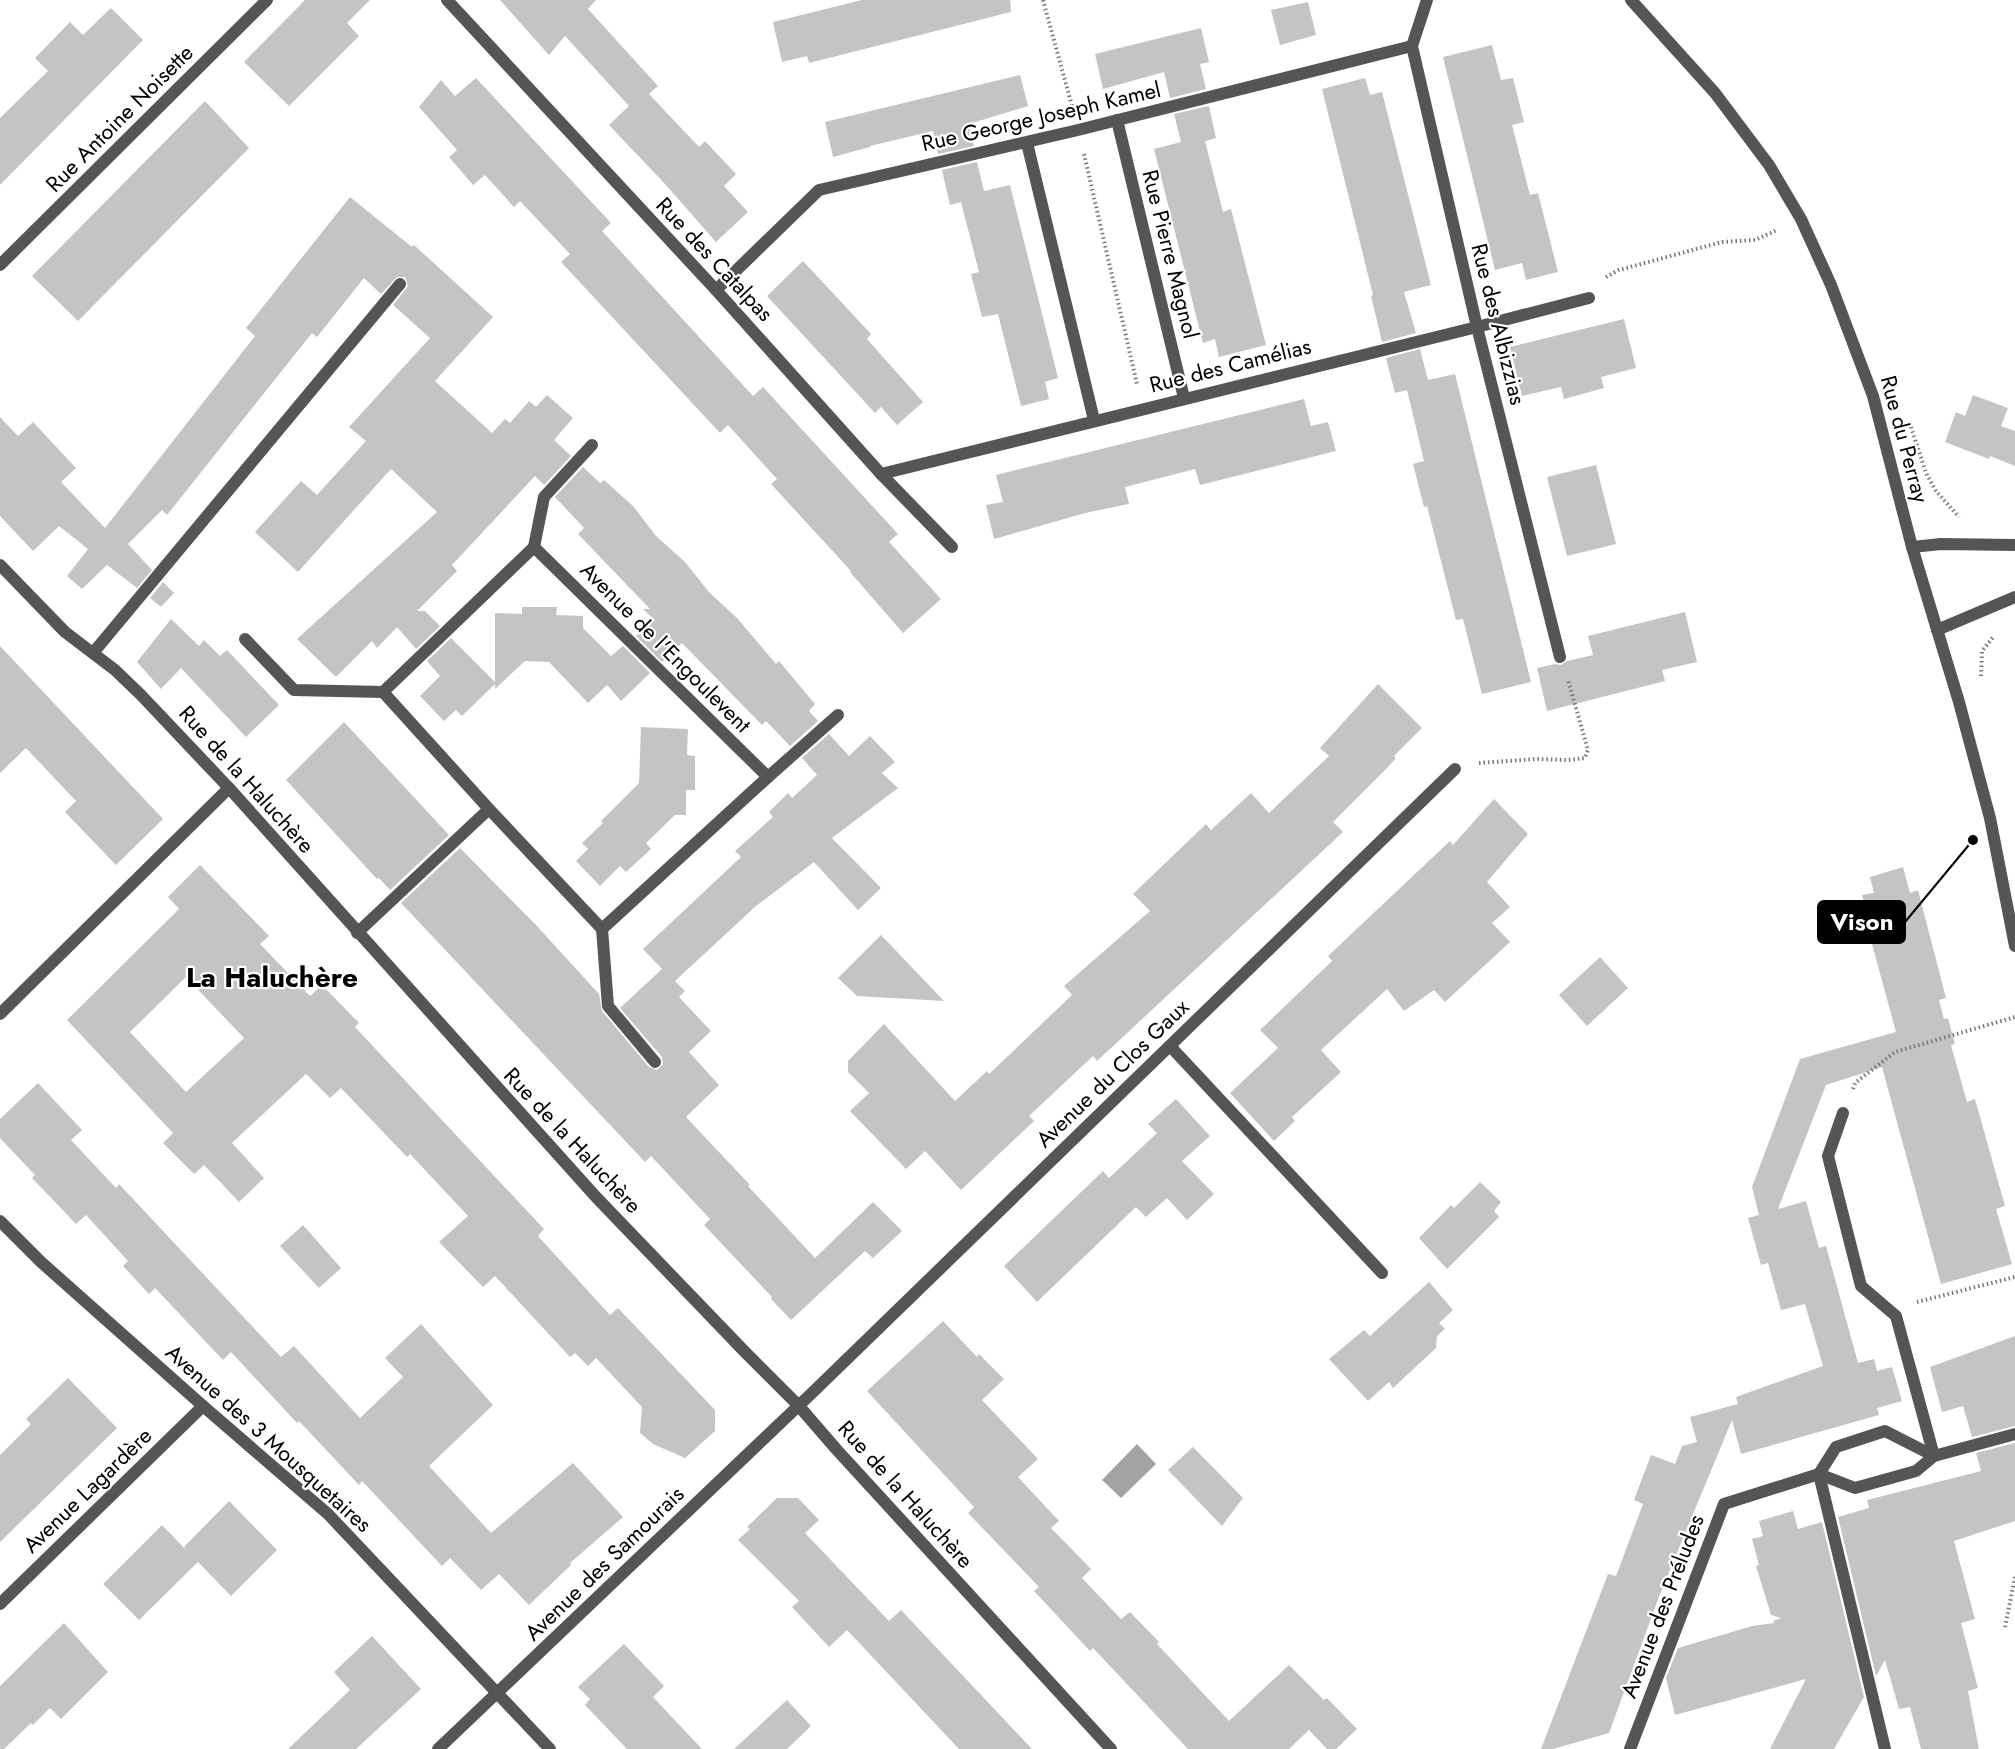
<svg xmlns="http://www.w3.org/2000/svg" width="2015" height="1749" viewBox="0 0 2015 1749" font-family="Jost,sans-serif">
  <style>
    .water { fill: #a3a3a3 }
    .building { fill: #c4c4c4; fill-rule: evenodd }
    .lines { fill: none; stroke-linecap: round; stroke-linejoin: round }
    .path { stroke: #777; stroke-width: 4; stroke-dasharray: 1.5 3; stroke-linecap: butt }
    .lane { stroke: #555; stroke-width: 12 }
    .street { stroke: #555; stroke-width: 12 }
    .labels { text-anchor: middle; stroke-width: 4.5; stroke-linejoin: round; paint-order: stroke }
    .street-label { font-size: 22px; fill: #000; stroke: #fff }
    .district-label { font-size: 28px; font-weight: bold; fill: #000; stroke: #fff }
    .leader { fill: none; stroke: #000; stroke-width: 2 }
    .callout-dot { fill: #000; stroke: #fff; stroke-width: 2 }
    .callout { fill: #000; stroke: #000; stroke-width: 2 }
    .callout-label { font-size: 24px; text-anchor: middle; font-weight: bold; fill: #fff }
  </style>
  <rect width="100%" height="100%" fill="#fff"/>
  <path class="water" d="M 1137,1444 L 1156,1464 L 1121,1498 L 1102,1480 Z"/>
  <g class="building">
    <path d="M 305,0 L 370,0 L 347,23 L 359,36 L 289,106 L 244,62 Z"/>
    <path d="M 500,0 L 596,0 L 588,9 L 658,86 L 649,94 L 699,147 L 705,141 L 736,174 L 724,186 L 748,212 L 716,242 L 665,184 L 609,125 L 629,106 L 565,36 L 549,55 Z"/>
    <path d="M 862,0 L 1010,0 L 1011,12 L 809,63 L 807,56 L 782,62 L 773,22 Z"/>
    <path d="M 1308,2 L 1316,35 L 1280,45 L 1271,10 Z"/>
    <path d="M 111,8 L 143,40 L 0,185 L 0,118 L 48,71 L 35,58 L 70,22 L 83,35 Z"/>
    <path d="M 1201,28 L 1209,62 L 1200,64 L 1206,89 L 1170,98 L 1164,72 L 1103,89 L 1095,54 Z"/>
    <path d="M 1492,45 L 1501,80 L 1513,78 L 1524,122 L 1512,125 L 1530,195 L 1538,193 L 1558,272 L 1526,280 L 1522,263 L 1495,270 L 1443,57 Z"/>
    <path d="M 1020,75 L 1028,106 L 969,124 L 974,146 L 938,154 L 933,131 L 870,146 L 870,147 L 833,157 L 825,122 Z"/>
    <path d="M 476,78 L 611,223 L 602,231 L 753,396 L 763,387 L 898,534 L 889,542 L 941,599 L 903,633 L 850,572 L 851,571 L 771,484 L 777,479 L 728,425 L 720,433 L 561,262 L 570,254 L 520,201 L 514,207 L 485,175 L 473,185 L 449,157 L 457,150 L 419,107 L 441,80 L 455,96 Z"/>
    <path d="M 1365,78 L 1370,95 L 1382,92 L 1431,285 L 1404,292 L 1416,333 L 1382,342 L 1371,296 L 1373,295 L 1322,89 Z"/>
    <path d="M 205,101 L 249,148 L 78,321 L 32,276 Z"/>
    <path d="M 1209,106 L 1216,138 L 1205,141 L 1223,212 L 1231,209 L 1266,345 L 1219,357 L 1215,339 L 1203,343 L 1154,149 L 1181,142 L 1174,114 Z"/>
    <path d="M 977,162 L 984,191 L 1010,185 L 1058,378 L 1045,382 L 1049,399 L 1021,406 L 998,314 L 982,317 L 971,274 L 979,272 L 961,202 L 950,205 L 942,170 Z"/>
    <path d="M 350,197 L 412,247 L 414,245 L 493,317 L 435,381 L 492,433 L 505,419 L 510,423 L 529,401 L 536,407 L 547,395 L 573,418 L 554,440 L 571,456 L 544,485 L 535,476 L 452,565 L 457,571 L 417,611 L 425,611 L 440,626 L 416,649 L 397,627 L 377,648 L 372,641 L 336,677 L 297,639 L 437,512 L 391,469 L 298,572 L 255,532 L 301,481 L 317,495 L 366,441 L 349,427 L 430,338 L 393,305 L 408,286 L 405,277 L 397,277 L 381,294 L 364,278 L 317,337 L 312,333 L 167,515 L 162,510 L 128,544 L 152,570 L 137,588 L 107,565 L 82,589 L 67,576 L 88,549 L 59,526 L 33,551 L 0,516 L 0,417 L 18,436 L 33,422 L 76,468 L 61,482 L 105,528 L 255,336 L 246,328 Z"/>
    <path d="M 803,261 L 871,334 L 867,339 L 923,402 L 897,425 L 881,407 L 875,413 L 767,296 Z"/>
    <path d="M 1624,319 L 1636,368 L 1601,377 L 1604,388 L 1564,399 L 1561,387 L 1522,396 L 1510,347 Z"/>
    <path d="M 1420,349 L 1428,380 L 1455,374 L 1531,682 L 1482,694 L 1463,619 L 1456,620 L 1427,506 L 1424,507 L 1413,464 L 1424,461 L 1407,390 L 1395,393 L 1386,358 Z"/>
    <path d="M 1973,395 L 2008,408 L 2001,426 L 2015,431 L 2015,466 L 1990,456 L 1989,459 L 1945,442 L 1956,412 L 1965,416 Z"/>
    <path d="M 1304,399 L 1311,426 L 1328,422 L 1336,451 L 1200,485 L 1195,469 L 1125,487 L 1129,504 L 1085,513 L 994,539 L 986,505 L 1003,502 L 996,475 Z"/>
    <path d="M 1596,465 L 1616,544 L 1567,556 L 1547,477 Z"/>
    <path d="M 583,467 L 600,483 L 604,480 L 633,506 L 656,536 L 685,562 L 709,592 L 738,619 L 776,664 L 779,661 L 815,704 L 809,711 L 818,721 L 790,746 L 766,721 L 762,725 L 682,643 L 662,662 L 636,636 L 655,620 L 643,609 L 650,609 L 578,534 L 584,528 L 555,497 Z"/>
    <path d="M 163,582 L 174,593 L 161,607 L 150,598 Z"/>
    <path d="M 522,607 L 557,607 L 556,615 L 583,616 L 583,628 L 611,656 L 623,646 L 650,673 L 621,701 L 607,685 L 588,703 L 549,662 L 525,661 L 495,689 L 495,684 L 462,716 L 456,710 L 444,721 L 420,696 L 440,676 L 427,661 L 451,638 L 495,682 L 495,613 L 522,614 Z"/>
    <path d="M 1685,612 L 1697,662 L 1662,670 L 1665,681 L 1547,711 L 1537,668 L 1555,664 L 1561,665 L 1567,661 L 1593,655 L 1588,636 Z"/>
    <path d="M 171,619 L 199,646 L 204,640 L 220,656 L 227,650 L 279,705 L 246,737 L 181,668 L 161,689 L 137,662 Z"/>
    <path d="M 0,646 L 163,819 L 116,865 L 65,812 L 76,801 L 26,748 L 0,773 Z"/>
    <path d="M 1378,684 L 1422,728 L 1394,756 L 1396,758 L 1386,769 L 1333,822 L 1343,832 L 1097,1061 L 1093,1056 L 1029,1116 L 1034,1121 L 961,1190 L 925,1151 L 906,1169 L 850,1111 L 869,1093 L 848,1072 L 848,1061 L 884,1024 L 955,1101 L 987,1071 L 989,1074 L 1072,995 L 1064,986 L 1150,911 L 1133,894 L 1206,824 L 1211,830 L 1251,793 L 1269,813 L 1329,756 L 1320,748 Z"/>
    <path d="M 344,722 L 449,835 L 390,890 L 379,878 L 377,879 L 286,780 Z"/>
    <path d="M 641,727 L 688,729 L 687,755 L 695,756 L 695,790 L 686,790 L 686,815 L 675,815 L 646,843 L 651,849 L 638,861 L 626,872 L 620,866 L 600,886 L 576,861 L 588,849 L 582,843 L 603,823 L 601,821 L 639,783 Z"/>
    <path d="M 829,734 L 849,756 L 870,736 L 895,762 L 882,773 L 898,788 L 832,838 L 881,888 L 858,910 L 814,862 L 756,906 L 675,981 L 685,991 L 679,997 L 711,1031 L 689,1052 L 719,1085 L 686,1117 L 750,1185 L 748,1186 L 815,1258 L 873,1202 L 902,1231 L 873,1258 L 865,1251 L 791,1320 L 771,1299 L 772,1297 L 704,1225 L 710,1219 L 651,1156 L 645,1162 L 401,903 L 460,848 L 536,925 L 599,994 L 602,1011 L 649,1067 L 657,1070 L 663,1064 L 662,1057 L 620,1008 L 662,969 L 643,949 L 741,857 L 735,851 L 773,817 L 769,812 L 788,793 L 792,798 L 817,775 L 802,758 Z"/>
    <path d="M 1494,799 L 1528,834 L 1487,882 L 1510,907 L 1492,923 L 1510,942 L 1445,1002 L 1434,990 L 1404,1011 L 1387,989 L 1321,1050 L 1341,1072 L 1292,1117 L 1295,1121 L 1274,1141 L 1230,1093 L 1278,1048 L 1260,1030 L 1332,961 L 1328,956 L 1450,841 L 1453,845 Z"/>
    <path d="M 200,865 L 269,936 L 260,944 L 310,996 L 322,985 L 359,1023 L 355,1027 L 544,1229 L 538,1236 L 610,1315 L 618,1308 L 715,1410 L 715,1431 L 685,1458 L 653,1444 L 640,1433 L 642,1407 L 596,1358 L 588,1366 L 575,1353 L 570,1357 L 495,1276 L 483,1287 L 439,1242 L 468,1216 L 410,1154 L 407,1157 L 341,1088 L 330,1098 L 306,1074 L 232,1143 L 264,1178 L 239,1202 L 204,1165 L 194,1174 L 163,1143 L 173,1133 L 67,1020 L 179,909 L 168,897 ZM 186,977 L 244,1038 L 186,1092 L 130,1032 Z"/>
    <path d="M 1903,867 L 1910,893 L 1918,890 L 1946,998 L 1939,1000 L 1944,1019 L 1948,1018 L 1955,1044 L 1951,1045 L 1967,1102 L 1975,1099 L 2005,1206 L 1996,1209 L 2012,1264 L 1941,1284 L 1882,1067 L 1826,1085 L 1778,1209 L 1806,1201 L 1819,1248 L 1826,1246 L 1858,1363 L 1874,1359 L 1877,1371 L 1892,1367 L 1902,1401 L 1877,1408 L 1879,1415 L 1741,1454 L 1732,1420 L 1660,1594 L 1609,1733 L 1553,1749 L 1541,1749 L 1608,1574 L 1616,1576 L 1643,1504 L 1634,1500 L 1651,1455 L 1675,1464 L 1682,1446 L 1697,1442 L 1690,1417 L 1738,1404 L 1736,1397 L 1823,1366 L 1805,1304 L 1781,1310 L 1768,1263 L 1761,1265 L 1748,1218 L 1759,1215 L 1752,1187 L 1800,1059 L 1896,1032 L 1866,922 L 1869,921 L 1862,895 L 1874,893 L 1870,877 Z"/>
    <path d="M 881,935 L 944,1001 L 857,996 L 838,978 Z"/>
    <path d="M 1600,957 L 1628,988 L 1587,1026 L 1559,995 Z"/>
    <path d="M 38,1083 L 82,1130 L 71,1140 L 116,1188 L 119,1184 L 281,1357 L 294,1346 L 360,1418 L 403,1377 L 385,1358 L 421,1324 L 493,1405 L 429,1466 L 491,1533 L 573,1463 L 623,1517 L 570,1563 L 571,1565 L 529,1605 L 499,1574 L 481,1590 L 450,1558 L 442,1566 L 362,1481 L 359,1485 L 299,1421 L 297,1423 L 231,1352 L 223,1360 L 155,1288 L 149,1294 L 123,1266 L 128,1261 L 86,1215 L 76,1224 L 32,1178 L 35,1175 L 0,1138 L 0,1119 Z"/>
    <path d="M 1176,1099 L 1210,1136 L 1182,1161 L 1214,1194 L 1187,1220 L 1167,1198 L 1146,1217 L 1136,1207 L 1037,1302 L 1004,1266 L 1103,1171 L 1109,1178 L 1157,1133 L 1148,1124 Z"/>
    <path d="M 1480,1182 L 1501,1202 L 1494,1211 L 1499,1217 L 1447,1269 L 1419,1238 L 1451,1205 L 1454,1208 Z"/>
    <path d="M 303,1225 L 341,1268 L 319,1288 L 280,1246 Z"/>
    <path d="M 1429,1282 L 1453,1310 L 1439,1323 L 1445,1329 L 1437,1336 L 1436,1348 L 1393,1388 L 1389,1382 L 1368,1401 L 1329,1359 L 1364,1330 L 1370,1336 Z"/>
    <path d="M 943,1321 L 977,1357 L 979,1354 L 1004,1379 L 982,1400 L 1038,1459 L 1018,1477 L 1059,1521 L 1051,1528 L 1091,1569 L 1082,1578 L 1121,1619 L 1130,1612 L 1159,1642 L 1157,1644 L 1229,1721 L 1289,1665 L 1324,1700 L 1327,1698 L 1357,1729 L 1336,1749 L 1327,1749 L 1309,1730 L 1289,1749 L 1188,1749 L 1093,1648 L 1090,1651 L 1034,1591 L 1039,1587 L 968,1513 L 974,1507 L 867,1391 Z"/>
    <path d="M 2015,1336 L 2015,1426 L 1972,1437 L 1963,1406 L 1942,1412 L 1930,1367 Z"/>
    <path d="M 68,1378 L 117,1428 L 0,1542 L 0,1455 L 31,1424 L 26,1419 Z"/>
    <path d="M 2015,1443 L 2015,1521 L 1954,1541 L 1975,1619 L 1961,1623 L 1978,1688 L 1968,1691 L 1979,1749 L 1921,1749 L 1910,1707 L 1899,1709 L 1885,1660 L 1876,1676 L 1838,1517 L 1869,1508 L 1867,1500 L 1981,1471 L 1976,1453 Z"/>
    <path d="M 1193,1447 L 1243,1498 L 1222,1526 L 1168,1470 Z"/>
    <path d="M 777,1498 L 798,1498 L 819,1520 L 805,1533 L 889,1621 L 901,1610 L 1032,1749 L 959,1749 L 847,1630 L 829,1647 L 792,1607 L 799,1601 L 738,1540 L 750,1529 L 747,1527 Z"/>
    <path d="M 229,1501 L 277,1550 L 231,1596 L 198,1562 L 139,1620 L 103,1584 L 162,1525 L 191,1555 L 184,1547 Z"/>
    <path d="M 1793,1511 L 1798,1529 L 1822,1522 L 1864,1697 L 1834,1749 L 1770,1749 L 1806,1679 L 1675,1715 L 1666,1678 L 1678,1648 L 1752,1626 L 1774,1623 L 1773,1621 L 1781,1618 L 1771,1615 L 1756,1566 L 1759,1565 L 1752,1539 L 1763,1536 L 1759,1521 Z"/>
    <path d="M 64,1623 L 108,1672 L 61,1719 L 50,1708 L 33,1725 L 31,1723 L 4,1749 L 0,1749 L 0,1686 Z"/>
    <path d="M 372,1636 L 421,1689 L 356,1749 L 288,1749 L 350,1690 L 334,1672 Z"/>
    <path d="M 624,1644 L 664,1686 L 653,1697 L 702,1749 L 627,1749 L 585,1705 L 590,1699 L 578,1687 Z"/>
    <path d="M 787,1700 L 811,1726 L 787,1749 L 734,1749 Z"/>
  </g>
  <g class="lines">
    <g class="path">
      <path d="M 1043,0 L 1072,106"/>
      <path d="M 1084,154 L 1137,384"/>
      <path d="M 1606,277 L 1619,270 L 1722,242 L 1755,240 L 1777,230"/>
      <path d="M 1911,427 L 1926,473 L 1936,491 L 1959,517"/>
      <path d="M 1981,676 L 1982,651 L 1994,636"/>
      <path d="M 1479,763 L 1536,759 L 1568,760 L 1585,758 L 1588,750 L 1568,680"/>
      <path d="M 1853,1089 L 1855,1083 L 1895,1052 L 2015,1017"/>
      <path d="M 1917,1302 L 2015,1277"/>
      <path d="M 2005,1627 L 2015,1577"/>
    </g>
    <g class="lane">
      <path d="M 93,653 L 400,284"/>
      <path d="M 1170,1046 L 1382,1273"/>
    </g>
    <g class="street">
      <path d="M 447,0 L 716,290 L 881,474 L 952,547"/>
      <path d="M 1427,0 L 1412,46 L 1477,327 L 1560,657"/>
      <path d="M 1631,0 L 1715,93 L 1769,165 L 1801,219 L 1831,285 L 1873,396 L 1912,547 L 1959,702 L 1990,818 L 2015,946"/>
      <path d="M 1117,120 L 1184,398"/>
      <path d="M 1027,143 L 1094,420"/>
      <path d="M 0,265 L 267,0"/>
      <path d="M 716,290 L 819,190 L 1078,130 L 1412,46"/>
      <path d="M 881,474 L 1477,327 L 1589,298"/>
      <path d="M 534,547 L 544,497 L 592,445"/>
      <path d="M 1912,547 L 1941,544 L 2015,545"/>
      <path d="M 0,565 L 65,632 L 115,670 L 141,695 L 229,788 L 596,1197 L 745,1352 L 798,1405 L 837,1450 L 1111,1749"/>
      <path d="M 1937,630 L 2015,597"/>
      <path d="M 245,639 L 294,690 L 383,692"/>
      <path d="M 768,777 L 838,715"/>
      <path d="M 602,929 L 608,1006 L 655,1062"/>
      <path d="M 357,933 L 489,809 L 383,692 L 534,547 L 768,777 L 602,929 L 489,809"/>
      <path d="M 0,1014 L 229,788"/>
      <path d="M 1843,1113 L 1828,1156 L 1861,1286 L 1896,1316 L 1934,1456"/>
      <path d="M 0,1221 L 41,1262 L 203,1406 L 328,1514 L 550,1749"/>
      <path d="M 1934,1456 L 1885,1431 L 1836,1447 L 1819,1474 L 1855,1488 L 1916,1471 L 1934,1456 L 2015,1434"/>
      <path d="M 0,1604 L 203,1406"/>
      <path d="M 438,1749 L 813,1392 L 1455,769"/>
      <path d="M 1630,1749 L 1724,1504 L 1819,1474 L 1885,1749"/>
    </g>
  </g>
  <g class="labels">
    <g class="street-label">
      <text transform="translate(1041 116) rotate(-13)" y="8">Rue George Joseph Kamel</text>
      <text transform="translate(119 118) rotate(-45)" y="8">Rue Antoine Noisette</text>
      <text transform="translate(1171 254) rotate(76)" y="8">Rue Pierre Magnol</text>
      <text transform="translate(715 259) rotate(47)" y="8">Rue des Catalpas</text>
      <text transform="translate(1499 324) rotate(76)" y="8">Rue des Albizzias</text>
      <text transform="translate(1230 365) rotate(-14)" y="8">Rue des Camélias</text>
      <text transform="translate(1905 439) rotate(75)" y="8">Rue du Perray</text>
      <text transform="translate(666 647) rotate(45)" y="8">Avenue de l'Engoulevent</text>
      <text transform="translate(247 779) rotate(48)" y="8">Rue de la Haluchère</text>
      <text transform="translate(1112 1073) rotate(-44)" y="8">Avenue du Clos Gaux</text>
      <text transform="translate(573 1140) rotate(47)" y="8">Rue de la Haluchère</text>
      <text transform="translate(269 1438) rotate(42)" y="8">Avenue des 3 Mousquetaires</text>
      <text transform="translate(87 1490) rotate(-44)" y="8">Avenue Lagardère</text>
      <text transform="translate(906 1494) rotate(48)" y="8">Rue de la Haluchère</text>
      <text transform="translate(604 1563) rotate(-44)" y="8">Avenue des Samourais</text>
      <text transform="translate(1662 1606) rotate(-69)" y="8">Avenue des Préludes</text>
    </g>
    <g class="district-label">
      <text x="272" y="987">La Haluchère</text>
    </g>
  </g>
  <path class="leader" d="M1973 840L1905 922"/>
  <circle class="callout-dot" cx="1973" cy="840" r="6"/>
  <rect class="callout" x="1818" y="901" width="87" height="42" rx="6"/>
  <g class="callout-label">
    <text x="1862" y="930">Vison</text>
  </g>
</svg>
